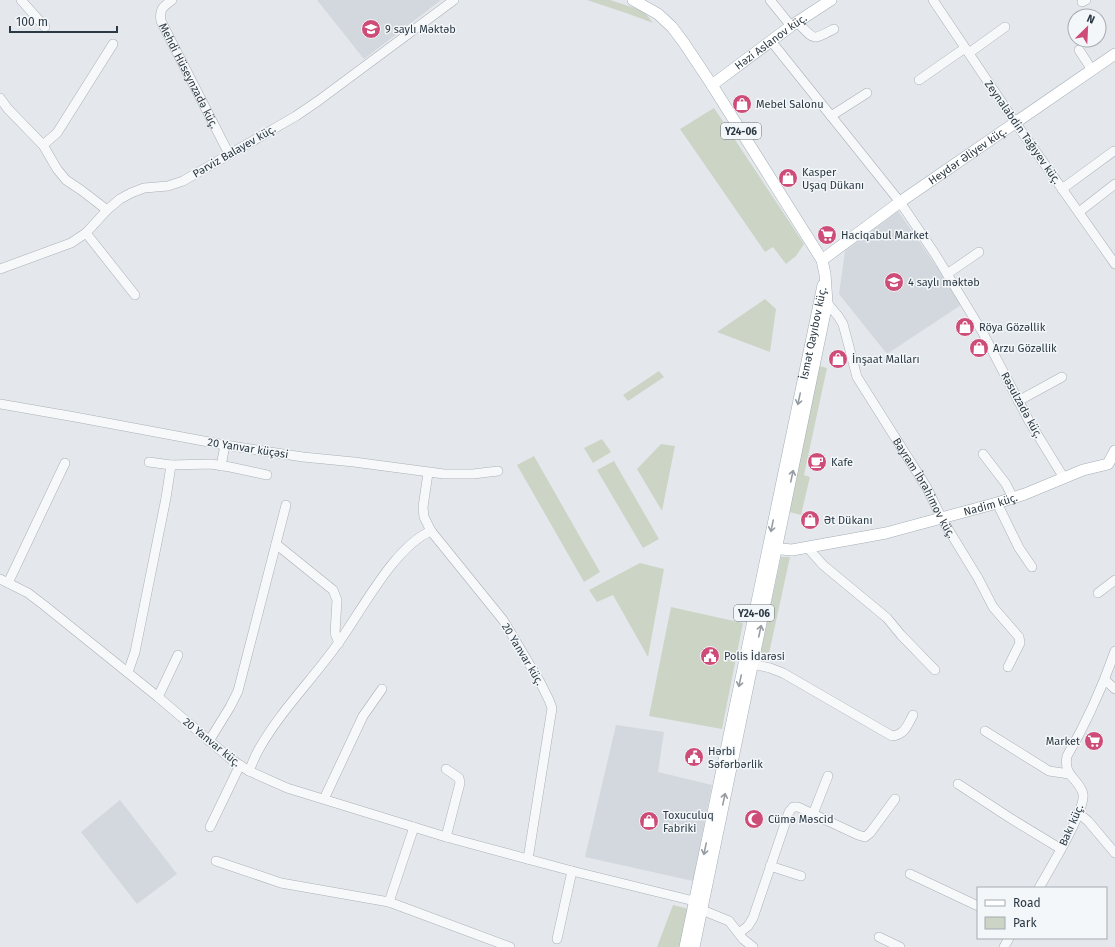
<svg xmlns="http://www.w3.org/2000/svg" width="1115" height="947" viewBox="0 0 1115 947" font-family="'Fira Sans',sans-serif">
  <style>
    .built { fill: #d2d8dd }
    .green { fill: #ccd5c5 }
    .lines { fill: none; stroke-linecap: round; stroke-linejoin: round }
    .minor-casing { stroke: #a9b0b6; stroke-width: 10 }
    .major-casing { stroke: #a3afb7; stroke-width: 12 }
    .minor { stroke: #f7f8fa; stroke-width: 9 }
    .major { stroke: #fff; stroke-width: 11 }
    .oneway { stroke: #959ca2 }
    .labels { text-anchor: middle; stroke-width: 3; stroke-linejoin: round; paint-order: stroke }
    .shield { fill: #f4f7f9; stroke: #67727a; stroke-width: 1 }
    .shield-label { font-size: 10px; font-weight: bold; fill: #2b3944 }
    .poi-label { font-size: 11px; fill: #2b3944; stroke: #f4f7f9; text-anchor: start }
    .street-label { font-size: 11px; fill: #2b3944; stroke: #f4f7f9 }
  </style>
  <rect width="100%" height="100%" fill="#e4e8ec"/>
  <g class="built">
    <path d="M 317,0 L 441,0 L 364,59 Z"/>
    <path d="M 898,211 L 939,270 L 961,305 L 887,354 L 839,294 L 845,251 Z"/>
    <path d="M 616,725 L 664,732 L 658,772 L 712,785 L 693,881 L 585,857 Z"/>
    <path d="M 120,800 L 177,874 L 137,904 L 81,832 Z"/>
  </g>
  <g class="green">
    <path d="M 587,0 L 610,0 L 644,11 L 653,23 L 629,14 Z"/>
    <path d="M 714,108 L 804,244 L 796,256 L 786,264 L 773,247 L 765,252 L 680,129 Z"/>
    <path d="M 765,299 L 776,309 L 770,352 L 717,332 Z"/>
    <path d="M 819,366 L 827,368 L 804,475 L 810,477 L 801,515 L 789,512 Z"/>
    <path d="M 659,371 L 664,377 L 628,401 L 623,395 Z"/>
    <path d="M 602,439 L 611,452 L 593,463 L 584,448 Z"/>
    <path d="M 661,444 L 675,446 L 662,511 L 637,469 Z"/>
    <path d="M 534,456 L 600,572 L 584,582 L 517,465 Z"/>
    <path d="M 614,461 L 659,539 L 643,548 L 597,470 Z"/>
    <path d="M 781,557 L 790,557 L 768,658 L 760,656 Z"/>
    <path d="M 640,563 L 664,569 L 648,657 L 613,595 L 597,602 L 589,590 Z"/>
    <path d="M 671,607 L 743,623 L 722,729 L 649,716 Z"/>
    <path d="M 673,905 L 689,909 L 681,947 L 657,947 Z"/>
  </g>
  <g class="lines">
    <defs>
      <g id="minor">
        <path d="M 21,0 L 45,27"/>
        <path id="s1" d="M 172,0 C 163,7 159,9 161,21 L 229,154"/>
        <path d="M 770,0 L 791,26"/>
        <path d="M 933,0 L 1015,122 L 1115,264"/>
        <path d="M 1082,2 L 1086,0"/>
        <path d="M 797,22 C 815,40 811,41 834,29"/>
        <path d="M 771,41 L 900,202 L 935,254 L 983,333 L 1029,421 L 1064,478"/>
        <path d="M 1079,50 L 1092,70"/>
        <path d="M 969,53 L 1005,27"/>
        <path d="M 919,80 L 965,48"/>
        <path d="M 0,98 L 8,109 L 43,145 L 57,169 L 66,180 L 81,190 L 107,210"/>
        <path d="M 831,116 L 867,93"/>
        <path d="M 43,145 L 57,133 L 113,44"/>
        <path d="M 1062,189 L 1114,151"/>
        <path d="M 1079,212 L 1115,184"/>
        <path d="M 86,233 L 135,295"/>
        <path d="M 0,269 L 71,243 L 86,233 L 107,210 L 120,199 L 131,193 L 144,188 L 168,186 L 183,181 L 296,116 L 318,101 L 454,0"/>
        <path d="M 947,274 L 979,252"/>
        <path id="s2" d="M 827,303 L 838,316 L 843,324 L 857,377 L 927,488 L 942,519 L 978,578 L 993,607 L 1019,637 L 1020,643 L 1008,667"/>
        <path d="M 1018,401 L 1062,377"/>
        <path d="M 0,404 L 75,417 L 225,445 L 303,457 L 354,462 L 444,474 L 473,474 L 498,471"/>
        <path d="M 983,454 L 1006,484 L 1013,498"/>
        <path d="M 149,462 L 171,465 L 211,464 L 230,467 L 267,475"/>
        <path d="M 221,466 L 225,445"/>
        <path d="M 428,473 L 423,507 L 424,517 L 431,531 L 503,620 L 540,682 L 549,700 L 552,708 L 528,859"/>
        <path d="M 997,503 L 1019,548 L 1032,567"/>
        <path d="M 276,544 L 333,590 L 337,600 L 335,633 L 339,643"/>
        <path d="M 807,547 L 823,565 L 887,618 L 901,635 L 935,670"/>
        <path d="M 0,579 L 28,593 L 45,606 L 158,697 L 232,760 L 249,771 L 287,788 L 446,837 L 572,871 L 694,901"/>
        <path d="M 8,583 L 65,463"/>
        <path d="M 1098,593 L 1115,580"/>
        <path d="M 753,664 L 770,668 L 783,673 L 892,736 C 905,735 908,724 913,715"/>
        <path d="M 128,672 L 135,652 L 166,498 L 171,465"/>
        <path d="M 1105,680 L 1115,689"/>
        <path d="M 158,697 L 178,655"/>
        <path d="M 985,731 L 1049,771 L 1069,774"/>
        <path d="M 209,741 L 230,707 L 238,691 L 286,505"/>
        <path d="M 446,769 L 459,778 L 460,783 L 446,837"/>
        <path d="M 249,771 C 252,764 255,756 259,749 C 281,710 314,678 339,642 C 362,610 395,546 431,531"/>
        <path d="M 958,784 L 1010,818 L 1061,849"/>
        <path d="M 324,799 L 363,716 L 382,689"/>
        <path d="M 1078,813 L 1088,821 L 1115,853"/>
        <path d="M 813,814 L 828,776"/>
        <path d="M 210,827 L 240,765"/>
        <path d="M 216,861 L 281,883 L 389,902 L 510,947"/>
        <path d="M 770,866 L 801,876"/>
        <path d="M 910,874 L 978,906"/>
        <path d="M 1039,888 C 1048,872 1086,810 1083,794 C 1079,778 1063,777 1067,756 C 1087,722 1102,688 1115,651"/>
        <path d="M 389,902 L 414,827"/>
        <path d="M 702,910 L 729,921 L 743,939 L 753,947"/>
        <path d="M 739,933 L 748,926 L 753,918 L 789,812 L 793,807 L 798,807 L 858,835 L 865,837 L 870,833 L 895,799"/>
        <path d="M 879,937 L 900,947"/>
        <path d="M 557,939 L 572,871"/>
        <path d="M 1004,947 L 1009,938"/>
      </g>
      <g id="major">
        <path d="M 633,0 L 658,14 L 672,27 L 684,43 L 712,85 L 822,260 L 825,274 L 827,303 L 694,947"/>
        <path id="s3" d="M 712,85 L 791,26 L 831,0"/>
        <path id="s4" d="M 822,260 L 900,202 L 1115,54"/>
        <path id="s5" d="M 770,548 L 792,550 L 886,533 L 997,503 L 1025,494 L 1083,470 L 1108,464 L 1115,451"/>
        <path id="s6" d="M 685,947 L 823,285"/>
      </g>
    </defs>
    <use href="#minor" class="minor-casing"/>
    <use href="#major" class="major-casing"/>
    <use href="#minor" class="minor"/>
    <use href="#major" class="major"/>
  </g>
  <defs><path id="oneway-shaft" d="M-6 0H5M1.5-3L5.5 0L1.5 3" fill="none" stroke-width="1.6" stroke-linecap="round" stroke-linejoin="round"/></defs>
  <g class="oneway">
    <use href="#oneway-shaft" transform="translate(799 399) rotate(102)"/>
    <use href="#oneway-shaft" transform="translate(792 476) rotate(-78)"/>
    <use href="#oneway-shaft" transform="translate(772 526) rotate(102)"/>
    <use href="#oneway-shaft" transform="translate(760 631) rotate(-78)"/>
    <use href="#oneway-shaft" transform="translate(740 681) rotate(102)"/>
    <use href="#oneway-shaft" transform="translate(724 799) rotate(-78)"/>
    <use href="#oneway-shaft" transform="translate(705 849) rotate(102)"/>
  </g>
  <defs>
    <symbol id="school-disc" viewBox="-11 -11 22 22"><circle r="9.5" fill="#ce4c78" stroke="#f4f7f9"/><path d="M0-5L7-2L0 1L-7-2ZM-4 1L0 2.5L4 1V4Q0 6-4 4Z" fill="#fff"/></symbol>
    <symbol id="shop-disc" viewBox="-11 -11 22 22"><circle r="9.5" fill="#ce4c78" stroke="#f4f7f9"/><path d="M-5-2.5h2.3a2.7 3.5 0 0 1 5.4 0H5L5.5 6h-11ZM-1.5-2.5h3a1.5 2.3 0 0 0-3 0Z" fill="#fff"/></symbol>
    <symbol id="supermarket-disc" viewBox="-11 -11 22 22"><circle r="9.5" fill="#ce4c78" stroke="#f4f7f9"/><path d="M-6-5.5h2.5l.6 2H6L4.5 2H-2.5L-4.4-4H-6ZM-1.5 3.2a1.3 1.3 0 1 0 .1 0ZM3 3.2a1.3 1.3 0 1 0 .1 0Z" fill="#fff"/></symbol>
    <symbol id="cafe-disc" viewBox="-11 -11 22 22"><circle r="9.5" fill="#ce4c78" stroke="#f4f7f9"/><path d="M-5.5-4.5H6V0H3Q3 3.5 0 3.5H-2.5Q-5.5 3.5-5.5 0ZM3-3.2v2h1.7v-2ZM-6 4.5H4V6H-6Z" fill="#fff"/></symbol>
    <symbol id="civic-disc" viewBox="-11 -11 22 22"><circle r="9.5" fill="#ce4c78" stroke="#f4f7f9"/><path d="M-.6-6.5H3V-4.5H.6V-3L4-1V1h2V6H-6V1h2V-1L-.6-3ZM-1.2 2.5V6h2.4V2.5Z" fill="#fff"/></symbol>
    <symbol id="mosque-disc" viewBox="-11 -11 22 22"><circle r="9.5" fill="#ce4c78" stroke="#f4f7f9"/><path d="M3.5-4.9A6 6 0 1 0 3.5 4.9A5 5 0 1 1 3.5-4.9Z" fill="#fff"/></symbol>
  </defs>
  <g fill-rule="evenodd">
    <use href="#school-disc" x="360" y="18" width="22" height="22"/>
    <use href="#shop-disc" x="731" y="93" width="22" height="22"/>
    <use href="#shop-disc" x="777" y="167" width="22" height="22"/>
    <use href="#supermarket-disc" x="816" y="224" width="22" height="22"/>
    <use href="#school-disc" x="883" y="271" width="22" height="22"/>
    <use href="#shop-disc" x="954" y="316" width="22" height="22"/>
    <use href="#shop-disc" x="968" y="337" width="22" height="22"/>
    <use href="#shop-disc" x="827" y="348" width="22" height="22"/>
    <use href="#cafe-disc" x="806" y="451" width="22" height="22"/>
    <use href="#shop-disc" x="799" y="509" width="22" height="22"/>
    <use href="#civic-disc" x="699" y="645" width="22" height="22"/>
    <use href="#supermarket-disc" x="1083" y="730" width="22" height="22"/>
    <use href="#civic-disc" x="683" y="746" width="22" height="22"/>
    <use href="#mosque-disc" x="743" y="808" width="22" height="22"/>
    <use href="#shop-disc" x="638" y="810" width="22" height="22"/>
  </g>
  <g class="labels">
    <g class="shield">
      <rect x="721" y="123" width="40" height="16" rx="3"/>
      <rect x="734" y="605" width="40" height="16" rx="3"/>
    </g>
    <g class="shield-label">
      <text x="741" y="135">Y24-06</text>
      <text x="754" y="617">Y24-06</text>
    </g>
    <g class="poi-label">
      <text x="385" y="33">9 saylı Məktəb</text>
      <text x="756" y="108">Mebel Salonu</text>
      <text x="802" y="176">Kasper<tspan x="802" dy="13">Uşaq Dükanı</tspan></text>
      <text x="841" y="239">Haciqabul Market</text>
      <text x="908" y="286">4 saylı məktəb</text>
      <text x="979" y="331">Röya Gözəllik</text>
      <text x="993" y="352">Arzu Gözəllik</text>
      <text x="852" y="363">İnşaat Malları</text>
      <text x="831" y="466">Kafe</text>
      <text x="824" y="524">Ət Dükanı</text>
      <text x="724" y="660">Polis İdarəsi</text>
      <text x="1080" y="745" text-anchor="end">Market</text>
      <text x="708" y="755">Hərbi<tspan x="708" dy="13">Səfərbərlik</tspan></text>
      <text x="663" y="819">Toxuculuq<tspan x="663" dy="13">Fabriki</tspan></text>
      <text x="768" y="823">Cümə Məscid</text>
    </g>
    <g class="street-label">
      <text dy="4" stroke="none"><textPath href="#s3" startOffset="73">Həzi Aslanov küç.</textPath></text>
      <text dy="4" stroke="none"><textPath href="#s1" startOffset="87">Mehdi Hüseynzadə küç.</textPath></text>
      <text transform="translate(1023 132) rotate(55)" y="4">Zeynalabdin Tağıyev küç.</text>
      <text transform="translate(234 151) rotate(-30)" y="4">Pərviz Balayev küç.</text>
      <text dy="4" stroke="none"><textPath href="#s4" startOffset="179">Heydər Əliyev küç.</textPath></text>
      <text dy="4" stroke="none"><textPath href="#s6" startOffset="627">İsmət Qayıbov küç.</textPath></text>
      <text transform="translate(1022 405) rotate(61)" y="4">Rəsulzadə küç.</text>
      <text transform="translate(248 448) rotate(9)" y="4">20 Yanvar küçəsi</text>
      <text dy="4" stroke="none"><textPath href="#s2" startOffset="211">Bayram İbrahimov küç.</textPath></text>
      <text dy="4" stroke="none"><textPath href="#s5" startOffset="226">Nadim küç.</textPath></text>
      <text transform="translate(523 654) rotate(59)" y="4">20 Yanvar küç.</text>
      <text transform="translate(212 742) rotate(39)" y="4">20 Yanvar küç.</text>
      <text transform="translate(1071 825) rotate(-66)" y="4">Bakı küç.</text>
    </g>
  </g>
  <rect x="977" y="887" width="130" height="52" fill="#f4f7f9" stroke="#a4abb1"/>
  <rect x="985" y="900" width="20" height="6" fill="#ffffff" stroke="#a4abb1"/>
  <text x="1013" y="907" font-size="12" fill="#2b3944">Road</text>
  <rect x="985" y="917" width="20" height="12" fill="#ccd5c5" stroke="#a4abb1"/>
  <text x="1013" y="927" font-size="12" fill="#2b3944">Park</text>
  <g transform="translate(1087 28) rotate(24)"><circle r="19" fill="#f4f7f9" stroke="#a4abb1"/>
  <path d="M0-3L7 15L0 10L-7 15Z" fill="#ce4c78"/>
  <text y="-6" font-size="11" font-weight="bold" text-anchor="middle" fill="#2b3944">N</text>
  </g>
  <path d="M10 26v6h107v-6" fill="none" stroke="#2b3944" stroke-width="2"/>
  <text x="16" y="26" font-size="12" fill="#2b3944" stroke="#f4f7f9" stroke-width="3" paint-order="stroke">100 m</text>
</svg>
